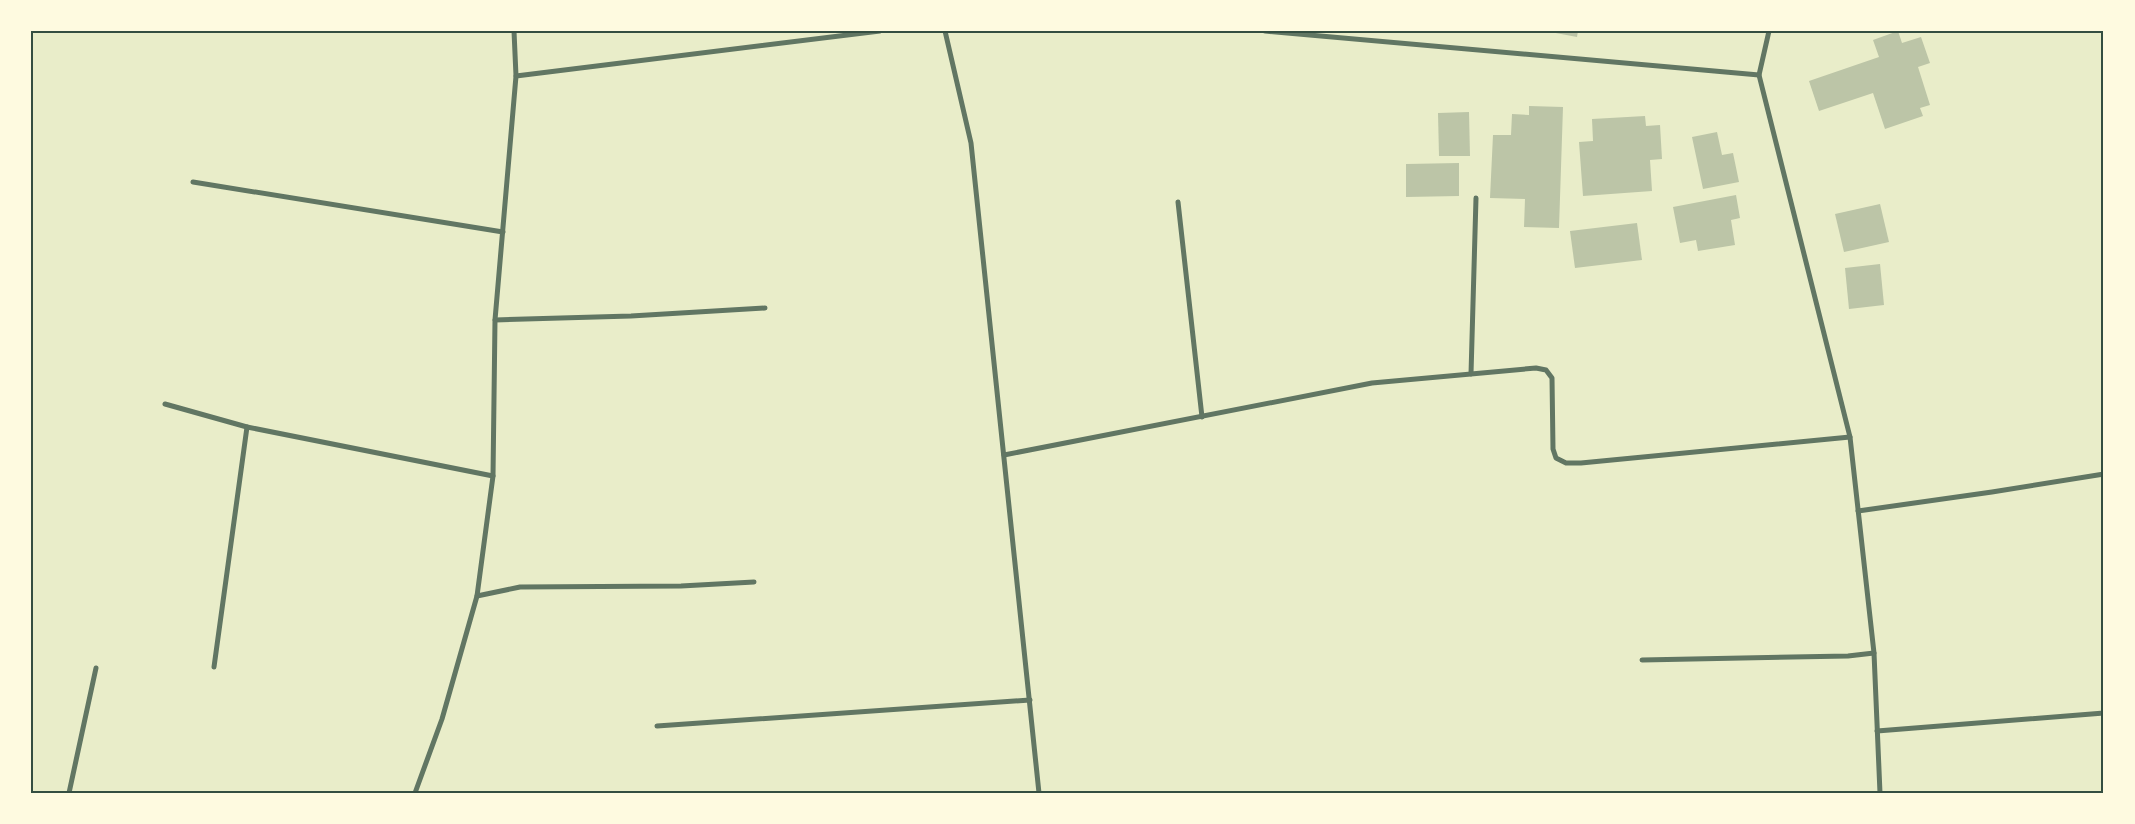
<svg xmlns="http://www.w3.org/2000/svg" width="2135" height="824" viewBox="0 0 2135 824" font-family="Quicksand,sans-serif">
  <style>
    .building { fill: #bcc5a7 }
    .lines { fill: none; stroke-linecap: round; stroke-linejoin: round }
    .minor { stroke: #617663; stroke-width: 5 }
    .neatline { fill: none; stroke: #344e41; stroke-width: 2 }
  </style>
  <rect width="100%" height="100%" fill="#e9edc9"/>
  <g class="building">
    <path d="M 1545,31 L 1578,31 L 1577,37 Z"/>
    <path d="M 1898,31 L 1902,43 L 1921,37 L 1930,63 L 1918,67 L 1930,105 L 1920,108 L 1923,116 L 1885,129 L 1873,93 L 1819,111 L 1809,81 L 1879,57 L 1873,40 Z"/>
    <path d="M 1529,106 L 1563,107 L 1559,228 L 1524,227 L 1525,199 L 1490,198 L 1493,135 L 1511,135 L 1512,114 L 1529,115 Z"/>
    <path d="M 1469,112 L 1470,156 L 1439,156 L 1438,113 Z"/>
    <path d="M 1645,116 L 1646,126 L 1660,125 L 1662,159 L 1650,160 L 1652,191 L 1583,196 L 1579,142 L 1593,141 L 1592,119 Z"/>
    <path d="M 1717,132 L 1722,155 L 1733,153 L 1739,182 L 1703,189 L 1692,137 Z"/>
    <path d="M 1459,163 L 1459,196 L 1406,197 L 1406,164 Z"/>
    <path d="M 1736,195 L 1740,218 L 1731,220 L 1735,245 L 1698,251 L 1696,240 L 1680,243 L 1673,207 Z"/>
    <path d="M 1880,204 L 1889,242 L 1844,252 L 1835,214 Z"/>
    <path d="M 1637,223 L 1642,260 L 1575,268 L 1570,231 Z"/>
    <path d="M 1880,264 L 1884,305 L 1849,309 L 1845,268 Z"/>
  </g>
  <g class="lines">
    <g class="minor">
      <path d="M 945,31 L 971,143 L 1039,793"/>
      <path d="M 1265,31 L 1759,75"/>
      <path d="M 1769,31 L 1759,75 L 1850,437 L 1874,653 L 1880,793"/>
      <path d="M 516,76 L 880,31"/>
      <path d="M 193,182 L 503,232"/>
      <path d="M 1178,202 L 1202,417"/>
      <path d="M 495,320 L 631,316 L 765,308"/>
      <path d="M 1471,374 L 1476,198"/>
      <path d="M 165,404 L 247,427"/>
      <path d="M 1004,455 L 1372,383 L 1536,368 L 1546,370 L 1552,378 L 1553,449 L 1556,458 L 1566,463 L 1581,463 L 1850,437"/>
      <path d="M 1858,511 L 1992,492 L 2104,474"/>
      <path d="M 477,596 L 520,587 L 681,586 L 754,582"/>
      <path d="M 1642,660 L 1848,656 L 1874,653"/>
      <path d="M 214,667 L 247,427 L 493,476"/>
      <path d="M 657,726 L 1030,700"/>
      <path d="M 1877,731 L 2104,713"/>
      <path d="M 69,793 L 96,668"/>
      <path d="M 415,793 L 442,719 L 477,596 L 493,476 L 495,320 L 516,76 L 514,31"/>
    </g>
  </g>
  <rect width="2135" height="824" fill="none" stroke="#fefae0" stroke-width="65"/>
  <rect x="32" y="32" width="2070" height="760" class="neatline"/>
</svg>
